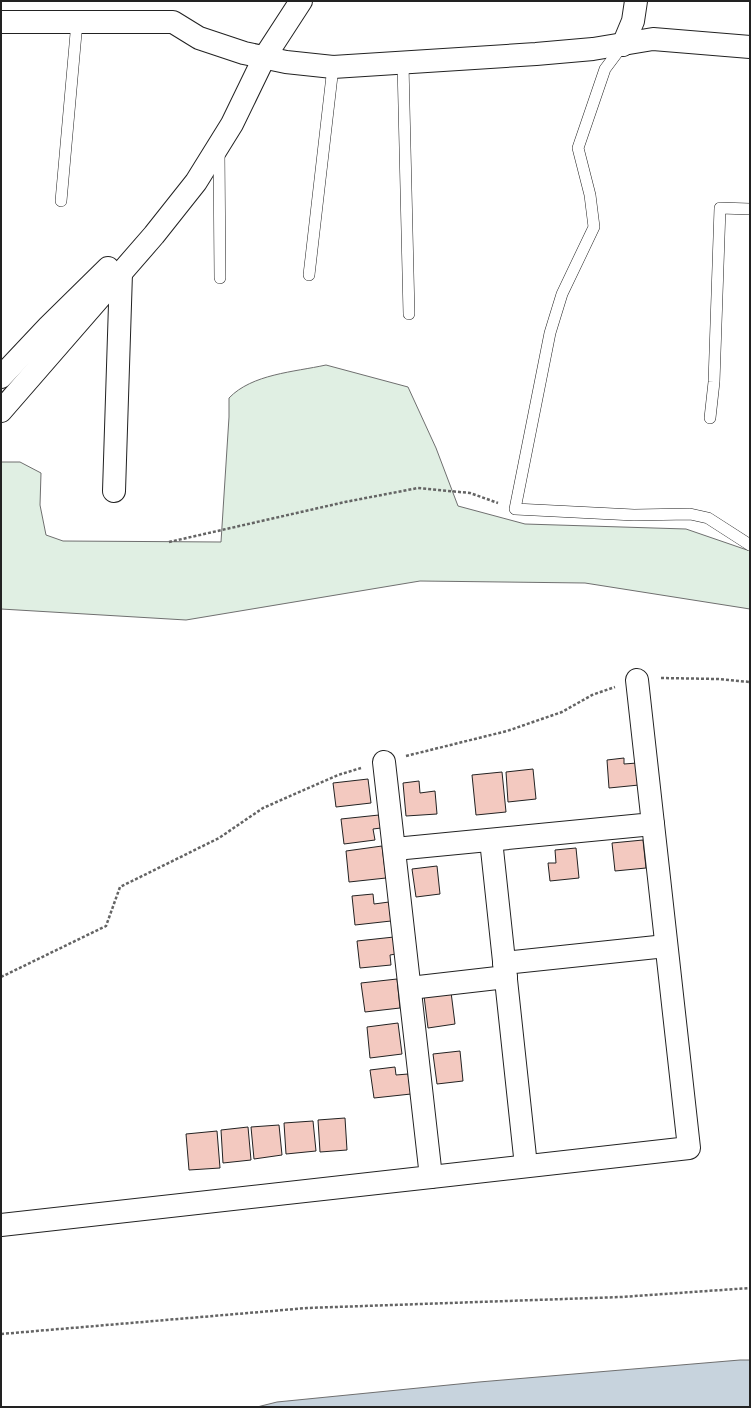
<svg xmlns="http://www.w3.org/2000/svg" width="751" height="1408" viewBox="0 0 751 1408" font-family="'Golos Text',sans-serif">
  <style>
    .green { fill: #e0efe3; stroke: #6f6f6f }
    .water { fill: #c7d3dd; stroke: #6f6f6f }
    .building { fill: #f3c9c0; stroke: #222 }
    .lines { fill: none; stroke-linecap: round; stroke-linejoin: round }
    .service-casing { stroke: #222; stroke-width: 12 }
    .minor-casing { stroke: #222; stroke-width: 24 }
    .path { stroke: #646464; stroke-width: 2.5; stroke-dasharray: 3 2; stroke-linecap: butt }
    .service { stroke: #fff; stroke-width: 11 }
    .minor { stroke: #fff; stroke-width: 22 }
  </style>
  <rect width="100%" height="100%" fill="#fff"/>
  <path class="green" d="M 326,365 L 408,387 L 436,448 L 458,506 L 525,524 L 686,529 L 750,551 L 750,609 L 585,583 L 420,581 L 186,620 L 1,609 L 1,462 L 20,462 L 41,473 L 40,505 L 46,535 L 63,541 L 221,542 L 229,417 L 229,398 C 252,374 294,372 326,365 Z"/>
  <path class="water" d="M 740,1360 L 750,1360 L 750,1407 L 257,1407 L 277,1402 L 479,1382 Z"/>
  <g class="building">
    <path d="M 624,758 L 624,764 L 637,763 L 639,785 L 609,788 L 607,760 Z"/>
    <path d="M 533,769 L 536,799 L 508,802 L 506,772 Z"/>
    <path d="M 502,772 L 506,812 L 476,815 L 472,775 Z"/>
    <path d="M 368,779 L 371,803 L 336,807 L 333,783 Z"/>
    <path d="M 419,781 L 420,793 L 435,791 L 437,814 L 406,816 L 403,783 Z"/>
    <path d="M 379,815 L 381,828 L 373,829 L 375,840 L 344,844 L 341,819 Z"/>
    <path d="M 643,840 L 646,868 L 615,871 L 612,843 Z"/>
    <path d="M 382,846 L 386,878 L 349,882 L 346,851 Z"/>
    <path d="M 576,848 L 579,878 L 550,881 L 548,863 L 556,863 L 555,850 Z"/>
    <path d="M 437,866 L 440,894 L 416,897 L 412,869 Z"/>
    <path d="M 373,894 L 374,904 L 389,902 L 391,921 L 355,925 L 352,896 Z"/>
    <path d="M 394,937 L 396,954 L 390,955 L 391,965 L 360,968 L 357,941 Z"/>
    <path d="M 397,979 L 400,1008 L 365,1012 L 361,983 Z"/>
    <path d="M 451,992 L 455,1024 L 428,1028 L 424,996 Z"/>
    <path d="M 398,1023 L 402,1054 L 370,1058 L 367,1027 Z"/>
    <path d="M 460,1051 L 463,1081 L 437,1084 L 433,1054 Z"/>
    <path d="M 395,1067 L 396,1075 L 408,1074 L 411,1094 L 374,1098 L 370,1070 Z"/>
    <path d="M 345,1118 L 347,1150 L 320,1152 L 318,1120 Z"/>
    <path d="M 313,1121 L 316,1151 L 286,1154 L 284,1123 Z"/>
    <path d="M 279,1125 L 282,1155 L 254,1159 L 251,1127 Z"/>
    <path d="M 248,1127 L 251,1160 L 223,1163 L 221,1130 Z"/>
    <path d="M 217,1131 L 220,1168 L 189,1170 L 186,1134 Z"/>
  </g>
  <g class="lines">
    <defs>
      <g id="service">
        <path d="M 623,45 L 605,69 L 578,148 L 590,195 L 594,227 L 562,294 L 550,333 L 515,509 L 634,515 L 690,514 L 708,518 L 750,545"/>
        <path d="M 403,64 L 409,314"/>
        <path d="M 219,150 L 220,278"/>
        <path d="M 61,201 L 77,22"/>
        <path d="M 309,275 L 333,67"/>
        <path d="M 710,418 L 714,382 L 720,208 L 750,209"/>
      </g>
      <g id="minor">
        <path d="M 1,22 L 173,22 L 199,38 L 244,53 L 286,62 L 333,67 L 536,54 L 593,49 L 653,39 L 750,47"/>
        <path d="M 623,45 L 633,21 L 636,1"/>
        <path d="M 1,377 L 49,326 L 108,268"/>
        <path d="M 1,411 L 154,235 L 196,182 L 232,124 L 264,58 L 301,1"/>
        <path d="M 114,491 L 121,273"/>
        <path d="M 491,840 L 526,1166"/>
        <path d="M 395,849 L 653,824 L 637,680"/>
        <path d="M 504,963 L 666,946"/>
        <path d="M 410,988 L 506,977"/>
        <path d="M 431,1177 L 689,1148 L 653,824"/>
        <path d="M 1,1225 L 431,1177 L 384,762"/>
      </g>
    </defs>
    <use href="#service" class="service-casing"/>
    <use href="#minor" class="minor-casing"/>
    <g class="path">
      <path d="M 169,542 L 345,502 L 418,488 L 470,493 L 498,503"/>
      <path d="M 661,678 L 718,679 L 750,682"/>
      <path d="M 406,756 L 507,731 L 562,712 L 592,695 L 615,687"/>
      <path d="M 1,977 L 106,926 L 120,887 L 219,838 L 263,808 L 338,775 L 361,768"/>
      <path d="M 1,1334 L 307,1308 L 621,1297 L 750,1288"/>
    </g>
    <use href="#service" class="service"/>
    <use href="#minor" class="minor"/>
  </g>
  <rect width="751" height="1408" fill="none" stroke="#222222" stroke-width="4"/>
</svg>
